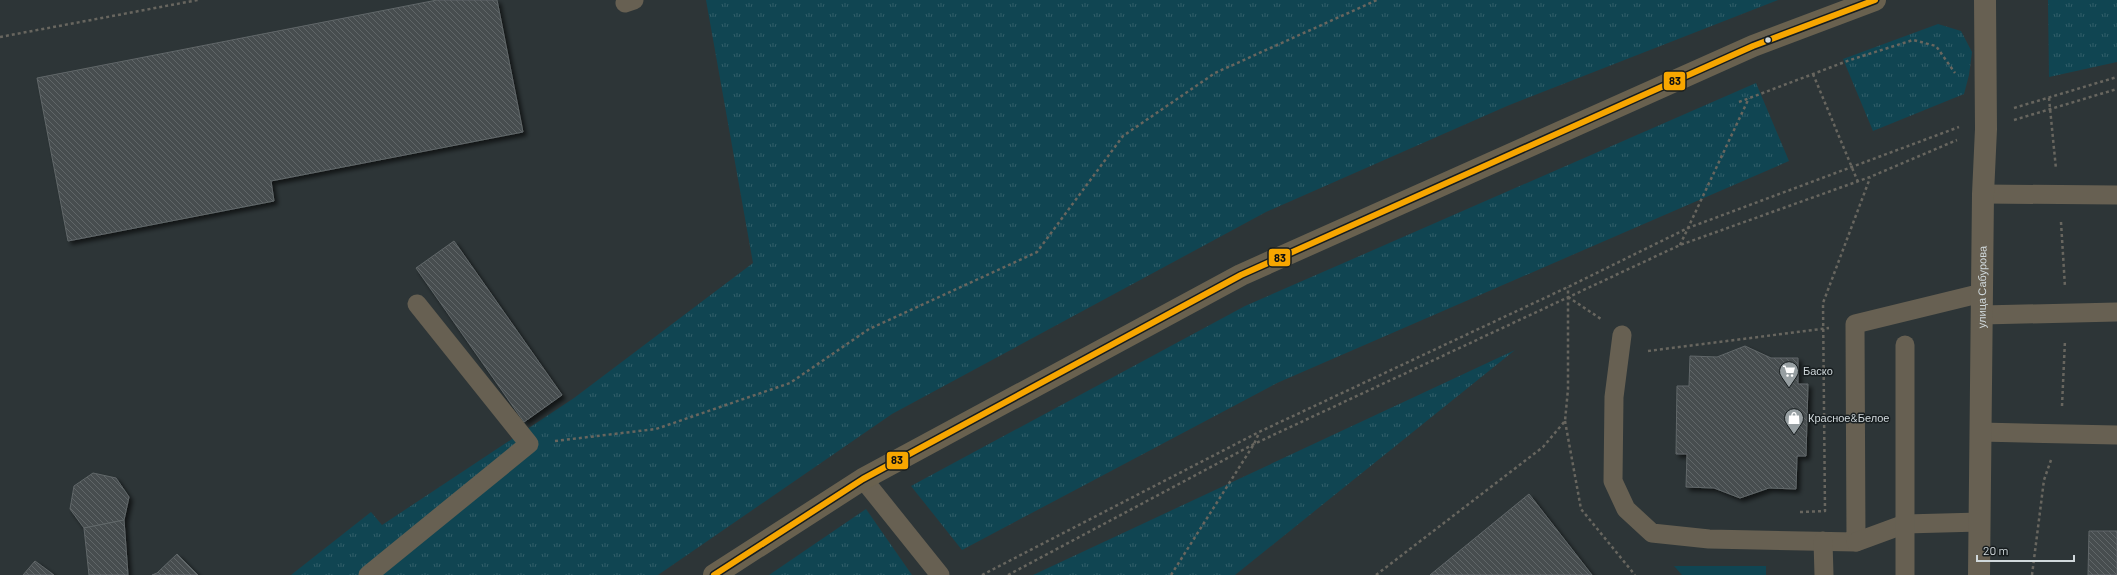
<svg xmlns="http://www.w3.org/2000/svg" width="2117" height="575" viewBox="0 0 2117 575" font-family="Barlow,sans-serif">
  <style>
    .grass { fill: url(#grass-tufts) }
    .park { fill: #104552 }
    .building { fill: url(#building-back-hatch); stroke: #616769; filter: url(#shadow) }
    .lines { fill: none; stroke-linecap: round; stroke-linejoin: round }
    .path { stroke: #68665f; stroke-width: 2.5; stroke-dasharray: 3 3; stroke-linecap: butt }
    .service { stroke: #676052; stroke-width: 19 }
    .minor { stroke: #676052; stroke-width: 22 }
    .secondary { stroke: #69614f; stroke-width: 22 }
    .bus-1-casing { stroke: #171d1f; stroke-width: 9 }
    .bus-1 { stroke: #f7a600; stroke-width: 6 }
    .bus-dot { fill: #d0d8db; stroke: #171d1f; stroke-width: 1.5 }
    .labels { text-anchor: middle; stroke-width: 3; stroke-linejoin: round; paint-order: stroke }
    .street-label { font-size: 11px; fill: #d0d8db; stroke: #171d1f }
    .poi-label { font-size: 11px; fill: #d0d8db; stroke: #171d1f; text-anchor: start }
    .line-badge { stroke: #171d1f; stroke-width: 1.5 }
    .pale-badge-label { font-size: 11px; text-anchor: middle; font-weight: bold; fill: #111 }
  </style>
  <defs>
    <pattern id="grass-tufts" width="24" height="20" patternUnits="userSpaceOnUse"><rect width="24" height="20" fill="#104552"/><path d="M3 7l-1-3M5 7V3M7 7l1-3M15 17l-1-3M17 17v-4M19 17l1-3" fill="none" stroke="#325f6a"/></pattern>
    <pattern id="building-back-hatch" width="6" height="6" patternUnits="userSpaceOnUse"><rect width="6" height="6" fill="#464d4f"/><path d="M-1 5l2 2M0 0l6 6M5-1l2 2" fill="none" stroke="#606668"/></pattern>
    <filter id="shadow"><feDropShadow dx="3.5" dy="3.5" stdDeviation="2" flood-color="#0009"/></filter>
  </defs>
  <rect width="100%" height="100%" fill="#2d3537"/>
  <g class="grass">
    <path d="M 706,0 L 1778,0 L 1507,106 L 1266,212 L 892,414 L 658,575 L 291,575 L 371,512 L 382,525 L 574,398 L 753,263 Z"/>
    <path d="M 2048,0 L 2117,0 L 2117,62 L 2049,77 Z"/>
    <path d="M 1938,24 L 1961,31 L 1972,52 L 1969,75 L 1964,94 L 1873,131 L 1843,59 Z"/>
    <path d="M 1756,83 L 1789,161 L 1277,383 L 962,550 L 911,486 L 1245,306 Z"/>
    <path d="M 1515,350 L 1235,575 L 1033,575 Z"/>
    <path d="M 866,509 L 912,575 L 769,575 Z"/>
  </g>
  <path class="park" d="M 1674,566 L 1766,566 L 1766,575 L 1682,575 Z"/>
  <g class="building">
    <path d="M 437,0 L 497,0 L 523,132 L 271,181 L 274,201 L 68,241 L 37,78 Z"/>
    <path d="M 454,241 L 562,395 L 524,422 L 416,268 Z"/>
    <path d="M 1745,346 L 1771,358 L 1798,358 L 1798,384 L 1808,384 L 1806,456 L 1797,456 L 1796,489 L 1769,488 L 1740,498 L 1714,488 L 1686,487 L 1687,454 L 1676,454 L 1677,386 L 1689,386 L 1690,356 L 1717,357 Z"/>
    <path d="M 93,473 L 116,478 L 129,497 L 124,520 L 84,528 L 70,509 L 74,486 Z"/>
    <path d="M 1529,494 L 1592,575 L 1430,575 Z"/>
    <path d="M 124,520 L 128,575 L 89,575 L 84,528 Z"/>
    <path d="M 2089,531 L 2117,531 L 2117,575 L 2088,575 Z"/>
    <path d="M 177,554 L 198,575 L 152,575 L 157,573 Z"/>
    <path d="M 35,561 L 54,575 L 23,575 Z"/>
  </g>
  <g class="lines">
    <g class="path">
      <path d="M 0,37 L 198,0"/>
      <path d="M 1813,74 L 1858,182"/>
      <path d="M 2049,98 L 2056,169"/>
      <path d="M 1739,102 L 1850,60 L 1913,40 L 1936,46 L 1955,73"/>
      <path d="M 2014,108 L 2117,77"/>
      <path d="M 2014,120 L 2117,89"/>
      <path d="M 2061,222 L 2065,287"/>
      <path d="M 1680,245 L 1749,98"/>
      <path d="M 1568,297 L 1601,319"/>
      <path d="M 1648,351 L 1829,328"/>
      <path d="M 2062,406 L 2065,340"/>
      <path d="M 1565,421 L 1581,509 L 1635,575"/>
      <path d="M 555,441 L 656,429 L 790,383 L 869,329 L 1037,252 L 1123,136 L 1215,73 L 1377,0"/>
      <path d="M 1800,512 L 1825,511 L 1823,303 L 1870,178"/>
      <path d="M 982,575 L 1259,432 L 1568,287 L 1688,228 L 1959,127"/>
      <path d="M 1008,575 L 1254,444 L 1680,245 L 1870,177 L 1957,140"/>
      <path d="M 1171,575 L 1254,444 L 1259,433"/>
      <path d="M 1376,575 L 1543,447 L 1565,421 L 1568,389 L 1568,287"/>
      <path d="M 2032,575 L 2044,480 L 2051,460"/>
    </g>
    <g class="service">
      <path d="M 625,3 L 634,0"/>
      <path d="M 1983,194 L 2117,195"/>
      <path d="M 1982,315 L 2117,312"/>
      <path d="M 1622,335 L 1614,397 L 1613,481 L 1626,509 L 1652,533 L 1709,539 L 1856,542 L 1855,324 L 1982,293"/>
      <path d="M 1980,432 L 2117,435"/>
      <path d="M 863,479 L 940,575"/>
      <path d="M 1823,541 L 1824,575"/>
      <path d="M 1856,542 L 1905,524 L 1980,522"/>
      <path d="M 368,575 L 529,444 L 417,304"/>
      <path d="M 1905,575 L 1905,345"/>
    </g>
    <path class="minor" id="s1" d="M 1979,575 L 1983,194 L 1986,129 L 1985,0"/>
    <path class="secondary" d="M 714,575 L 863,479 L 1241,275 L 1753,46 L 1875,0"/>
    <defs>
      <path id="bus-1" d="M 714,575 L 863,479 L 1241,275 L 1753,46 L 1875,0"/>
    </defs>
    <use href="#bus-1" class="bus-1-casing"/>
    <use href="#bus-1" class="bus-1"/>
  </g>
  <defs>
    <symbol id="supermarket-pin" viewBox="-11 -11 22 30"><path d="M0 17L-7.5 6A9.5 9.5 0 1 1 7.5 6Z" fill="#979fa2" stroke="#171d1f"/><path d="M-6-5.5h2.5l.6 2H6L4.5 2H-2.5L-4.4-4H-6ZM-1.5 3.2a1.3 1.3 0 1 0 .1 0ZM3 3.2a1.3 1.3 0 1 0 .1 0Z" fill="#fff"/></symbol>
    <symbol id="shop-pin" viewBox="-11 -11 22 30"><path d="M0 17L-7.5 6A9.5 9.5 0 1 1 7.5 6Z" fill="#979fa2" stroke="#171d1f"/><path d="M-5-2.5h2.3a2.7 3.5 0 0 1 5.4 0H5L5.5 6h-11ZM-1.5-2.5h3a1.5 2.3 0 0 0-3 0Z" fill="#fff"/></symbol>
  </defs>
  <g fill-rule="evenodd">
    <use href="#supermarket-pin" x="1778" y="360" width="22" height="30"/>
    <use href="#shop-pin" x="1783" y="407" width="22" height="30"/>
  </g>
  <circle class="bus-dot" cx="1768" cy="40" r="3.5"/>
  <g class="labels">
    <g class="street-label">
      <text dy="4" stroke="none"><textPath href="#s1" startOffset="288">улица Сабурова</textPath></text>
    </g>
    <g class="poi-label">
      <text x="1803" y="375">Баско</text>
      <text x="1808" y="422">Красное&amp;Белое</text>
    </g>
  </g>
  <g class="line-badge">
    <rect x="1663" y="71" width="23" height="20" rx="4" fill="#f7a600"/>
    <rect x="1268" y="248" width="23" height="19" rx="4" fill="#f7a600"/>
    <rect x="886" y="451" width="23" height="19" rx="4" fill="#f7a600"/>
  </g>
  <g class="pale-badge-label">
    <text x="1675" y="85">83</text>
    <text x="1280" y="262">83</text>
    <text x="897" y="464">83</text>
  </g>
  <path d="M1977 555v6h97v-6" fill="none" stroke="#d0d8db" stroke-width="2"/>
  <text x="1983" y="555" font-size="12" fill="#d0d8db" stroke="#171d1f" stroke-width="3" paint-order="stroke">20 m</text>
</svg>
